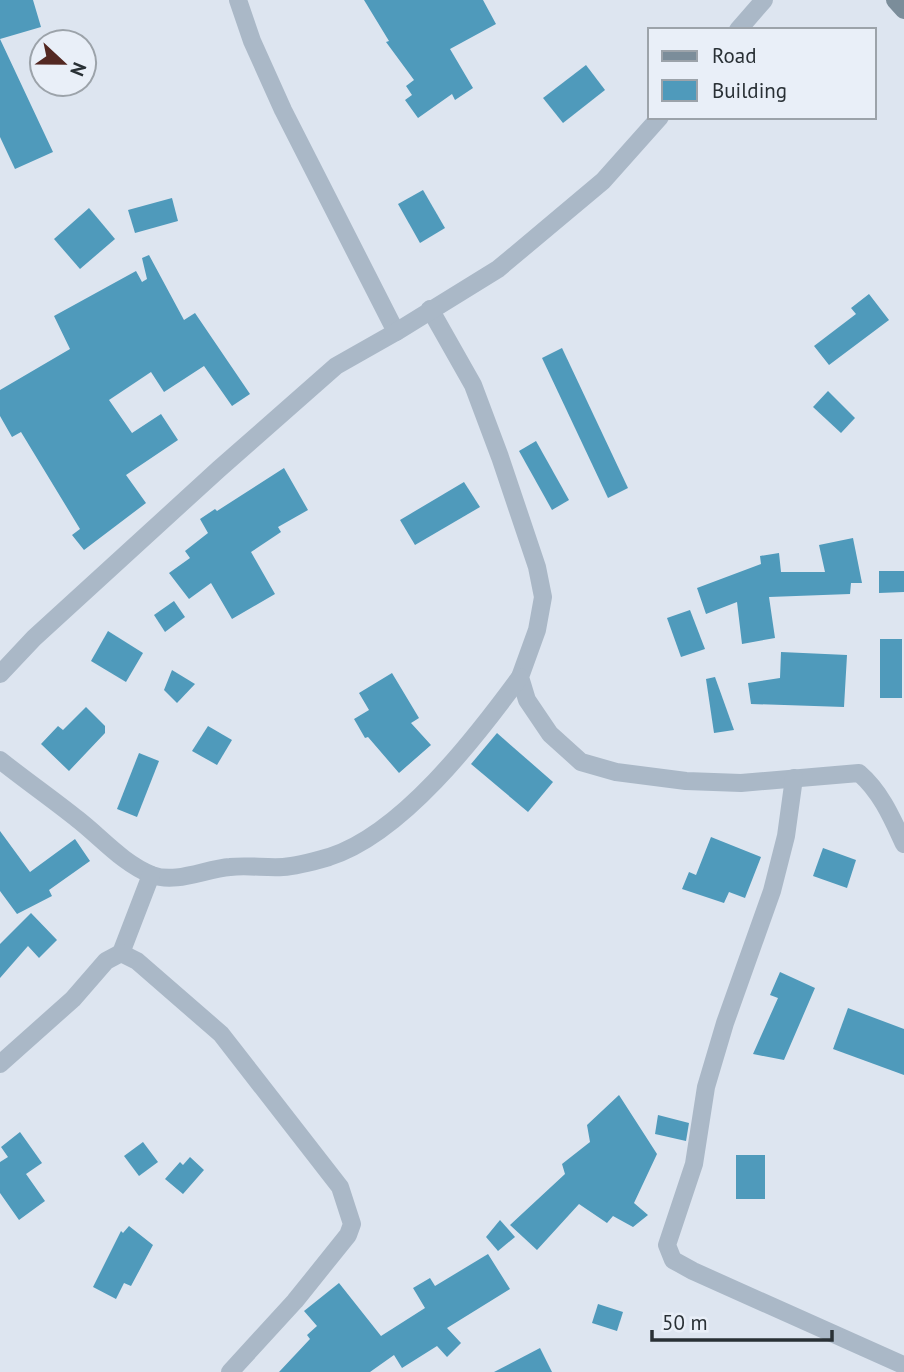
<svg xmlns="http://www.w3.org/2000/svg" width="904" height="1372" viewBox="0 0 904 1372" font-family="'PT Sans',sans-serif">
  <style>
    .building { fill: #4f9abb }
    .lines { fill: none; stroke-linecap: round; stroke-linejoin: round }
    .minor { stroke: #aab8c7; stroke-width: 18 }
    .secondary { stroke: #7b8d9a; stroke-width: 18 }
  </style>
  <rect width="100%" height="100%" fill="#dde5f0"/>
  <g class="building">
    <path d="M 0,0 L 33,0 L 41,27 L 0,39 L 53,152 L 15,169 L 0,137 Z"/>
    <path d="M 364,0 L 483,0 L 496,24 L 450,49 L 473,88 L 455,100 L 452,94 L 418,118 L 405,100 L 412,95 L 406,86 L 414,80 L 386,42 L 389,41 Z"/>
    <path d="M 586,65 L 605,90 L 563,123 L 543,98 Z"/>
    <path d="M 423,190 L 445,228 L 420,243 L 398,204 Z"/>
    <path d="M 172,198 L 178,221 L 135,233 L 128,210 Z"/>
    <path d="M 89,208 L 115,239 L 80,269 L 54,239 Z"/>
    <path d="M 149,255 L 184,320 L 195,313 L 250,394 L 232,406 L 204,366 L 164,392 L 151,372 L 109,400 L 132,433 L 161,414 L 178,440 L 126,475 L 146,503 L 84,550 L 72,535 L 80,529 L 21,432 L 12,437 L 0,416 L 0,390 L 70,349 L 54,316 L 136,271 L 142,282 L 147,279 L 142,258 Z"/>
    <path d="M 869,294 L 889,320 L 829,365 L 814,346 L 856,314 L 851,308 Z"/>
    <path d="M 562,348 L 628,488 L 608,498 L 542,358 Z"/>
    <path d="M 828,391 L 855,418 L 841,433 L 813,407 Z"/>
    <path d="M 536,441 L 569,500 L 552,510 L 519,451 Z"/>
    <path d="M 284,468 L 308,510 L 278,527 L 281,532 L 251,552 L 275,594 L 232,619 L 211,583 L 189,599 L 169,573 L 190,558 L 185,551 L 208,533 L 200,519 L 215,509 L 217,511 Z"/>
    <path d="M 464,482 L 480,507 L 415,545 L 400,520 Z"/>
    <path d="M 853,538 L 862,583 L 851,583 L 850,594 L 769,597 L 775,638 L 742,644 L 737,602 L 706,614 L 697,588 L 761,564 L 760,556 L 779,553 L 781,572 L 825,572 L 819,545 Z"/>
    <path d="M 879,571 L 904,571 L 904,592 L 879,593 Z"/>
    <path d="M 174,601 L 185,617 L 165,632 L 154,615 Z"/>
    <path d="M 690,610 L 705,649 L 681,657 L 667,618 Z"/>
    <path d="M 108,631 L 143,653 L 126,682 L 91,661 Z"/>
    <rect x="880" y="639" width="22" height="59"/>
    <path d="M 781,652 L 847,655 L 844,707 L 751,704 L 748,683 L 780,678 Z"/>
    <path d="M 172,670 L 195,684 L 177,703 L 164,690 Z"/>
    <path d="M 392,673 L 419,718 L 411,723 L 431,745 L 399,773 L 368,737 L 365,738 L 354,719 L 369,710 L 359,693 Z"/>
    <path d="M 715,677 L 734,730 L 714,733 L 706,679 Z"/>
    <path d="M 86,707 L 105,726 L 105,733 L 69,771 L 41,744 L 58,726 L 63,730 Z"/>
    <path d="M 208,726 L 232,740 L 217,765 L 192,751 Z"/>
    <path d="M 497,733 L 553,782 L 528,812 L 471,764 Z"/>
    <path d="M 139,753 L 159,761 L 137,817 L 117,809 Z"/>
    <path d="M 0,831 L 30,872 L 75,839 L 90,861 L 49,890 L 52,896 L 17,914 L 0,891 Z"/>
    <path d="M 711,837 L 761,857 L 745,898 L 729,892 L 724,903 L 682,889 L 689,872 L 696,875 Z"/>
    <path d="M 823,848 L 856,860 L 847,888 L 813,876 Z"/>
    <path d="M 31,913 L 57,940 L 39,958 L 28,946 L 0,978 L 0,944 Z"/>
    <path d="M 780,972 L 815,988 L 784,1060 L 753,1054 L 778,998 L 770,995 Z"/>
    <path d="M 848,1008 L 904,1029 L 904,1075 L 833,1049 Z"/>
    <path d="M 619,1095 L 657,1154 L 634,1203 L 648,1215 L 633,1227 L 613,1216 L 607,1223 L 579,1204 L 537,1250 L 510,1225 L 565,1174 L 562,1164 L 590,1142 L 587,1125 Z"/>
    <path d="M 658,1115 L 689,1123 L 686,1141 L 655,1134 Z"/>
    <path d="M 20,1132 L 42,1163 L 26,1174 L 45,1201 L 19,1220 L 0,1193 L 0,1162 L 8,1157 L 1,1147 Z"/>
    <path d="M 143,1142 L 158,1162 L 139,1176 L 124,1156 Z"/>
    <rect x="736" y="1155" width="29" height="44"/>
    <path d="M 190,1157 L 204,1170 L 183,1194 L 165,1179 L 180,1162 L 183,1165 Z"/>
    <path d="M 500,1220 L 515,1237 L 498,1251 L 486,1237 Z"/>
    <path d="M 129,1226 L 153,1245 L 131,1286 L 124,1283 L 116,1299 L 93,1287 L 121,1231 L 123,1233 Z"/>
    <path d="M 488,1254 L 510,1289 L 447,1328 L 461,1343 L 447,1357 L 437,1346 L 402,1368 L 394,1355 L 370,1372 L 279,1372 L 310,1339 L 307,1335 L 317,1326 L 304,1311 L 339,1283 L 381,1336 L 425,1308 L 413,1288 L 430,1278 L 435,1286 Z"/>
    <path d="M 598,1304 L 623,1312 L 617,1331 L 592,1323 Z"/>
    <path d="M 540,1348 L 552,1372 L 494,1372 Z"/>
  </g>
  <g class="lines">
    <g class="minor">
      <path d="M 238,0 L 252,41 L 283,110 L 396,332"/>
      <path d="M 738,30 L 764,0"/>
      <path d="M 430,309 L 473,385 L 500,457 L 537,567 L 543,597 L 537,630 L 520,677 L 527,700 L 550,734 L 581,762 L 616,772 L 686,781 L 741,783 L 859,773 C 881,792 892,818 904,844"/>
      <path d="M 0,674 L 34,638 L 219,469 L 336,366 L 396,332 L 498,269 L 603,181 L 660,117"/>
      <path d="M 0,760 C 25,780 51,798 76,818 C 101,837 122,863 152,875 C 176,884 205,869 230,867 C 247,865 265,868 283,867 C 298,866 315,861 329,857 C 402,834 476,737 520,677"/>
      <path d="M 794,778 L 786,836 L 772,891 L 725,1023 L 706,1087 L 694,1164 L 667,1245 L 673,1260 L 693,1271 L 903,1365"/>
      <path d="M 121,953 L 151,875"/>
      <path d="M 0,1064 L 73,999 L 106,961 L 121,953 L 137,961 L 221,1034 L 340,1187 L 352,1224 L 348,1235 L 295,1301 L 230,1372"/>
    </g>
    <path class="secondary" d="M 895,0 L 904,10"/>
  </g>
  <rect x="648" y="28" width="228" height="91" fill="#e9eff8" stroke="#9ca3aa" stroke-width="2"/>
  <rect x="662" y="51" width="35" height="10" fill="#7b8d9a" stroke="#9ca3aa" stroke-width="2"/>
  <text x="712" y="63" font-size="21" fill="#293035">Road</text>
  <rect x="662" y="80" width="35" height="21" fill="#4f9abb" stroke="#9ca3aa" stroke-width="2"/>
  <text x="712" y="98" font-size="21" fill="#293035">Building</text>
  <g transform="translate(63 63) rotate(112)"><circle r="33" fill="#e9eff8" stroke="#9ca3aa" stroke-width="2"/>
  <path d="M0-5L12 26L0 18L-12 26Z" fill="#532822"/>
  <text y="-10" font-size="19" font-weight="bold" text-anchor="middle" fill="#293035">N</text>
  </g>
  <path d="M652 1330v10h180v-10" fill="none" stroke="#293035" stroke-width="3.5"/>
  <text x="662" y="1330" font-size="21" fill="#293035" stroke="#e9eff8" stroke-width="5" paint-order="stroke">50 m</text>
</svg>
